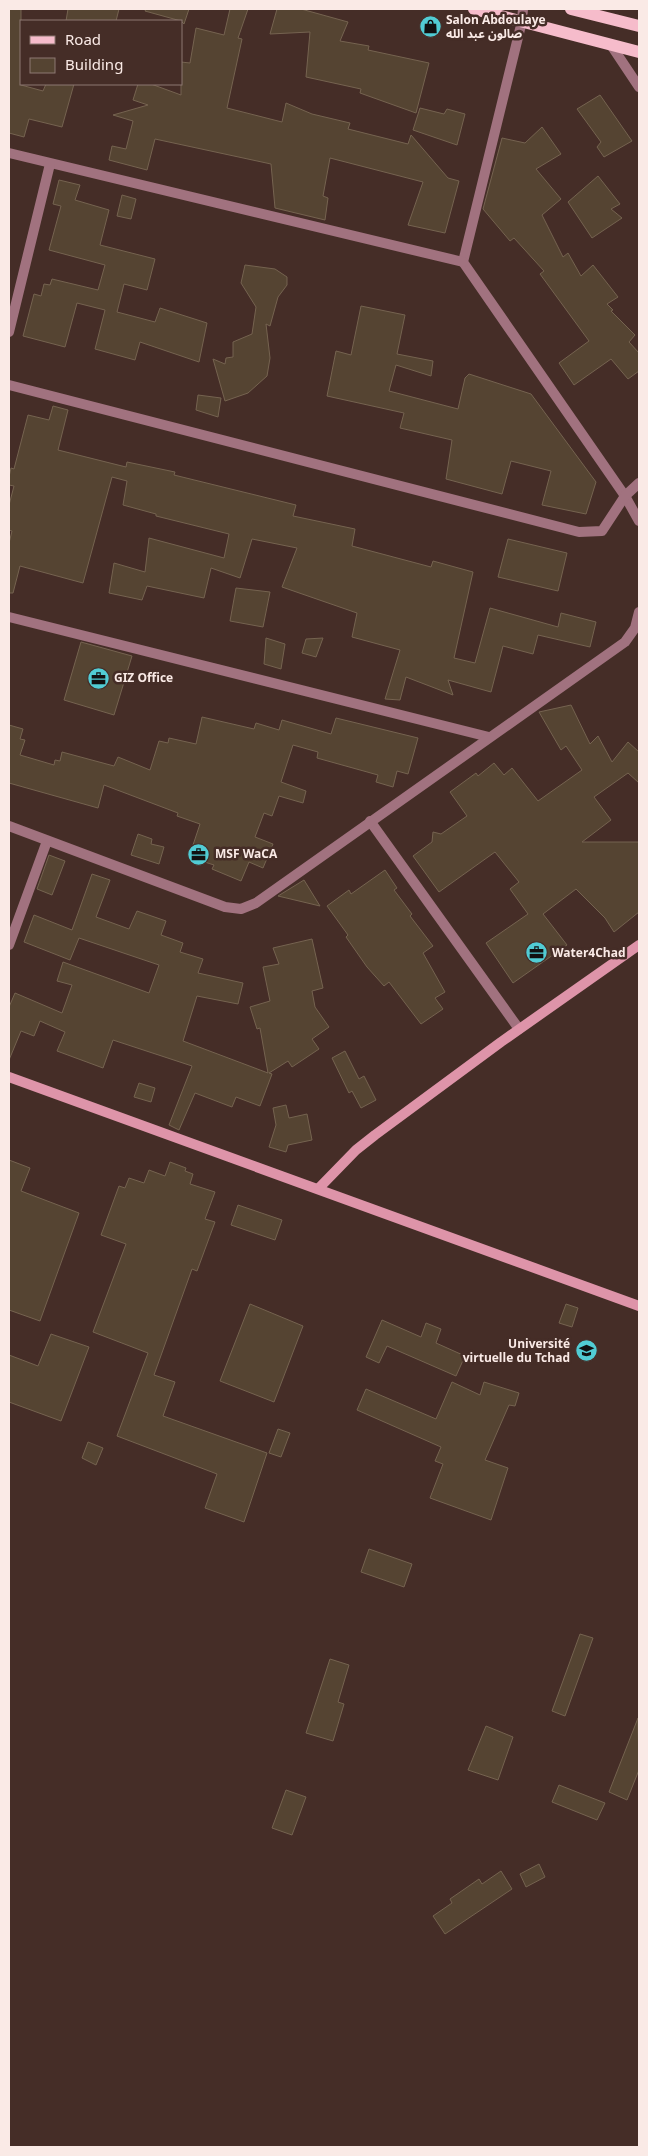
<svg xmlns="http://www.w3.org/2000/svg" width="648" height="2156" viewBox="0 0 648 2156" font-family="Georgia,'Noto Sans Arabic',serif">
  <style>
    .building { fill: #554432; stroke: #756350 }
    .lines { fill: none; stroke-linecap: round; stroke-linejoin: round }
    .street { stroke: #a1727f; stroke-width: 10 }
    .secondary { stroke: #de94a9; stroke-width: 10 }
    .primary { stroke: #f6bccb; stroke-width: 12 }
    .labels { text-anchor: middle; stroke-width: 5; stroke-linejoin: round; paint-order: stroke }
    .poi-label { font-size: 12px; font-weight: bold; fill: #faeae6; stroke: #452d27; text-anchor: start }
  </style>
  <rect width="100%" height="100%" fill="#452d27"/>
  <g class="building">
    <path d="M 9,9 L 21,9 L 21,85 L 43,91 L 46,84 L 74,84 L 62,127 L 29,119 L 24,137 L 9,133 Z"/>
    <path d="M 68,9 L 119,9 L 116,21 L 66,21 Z"/>
    <path d="M 146,9 L 189,9 L 184,24 L 181,21 L 145,11 Z"/>
    <path d="M 230,9 L 248,9 L 238,38 L 242,39 L 227,108 L 282,122 L 286,103 L 312,114 L 350,123 L 348,129 L 408,144 L 411,135 L 448,178 L 459,181 L 445,233 L 408,225 L 423,182 L 330,158 L 323,196 L 328,198 L 325,220 L 275,208 L 271,164 L 155,139 L 147,170 L 109,160 L 112,146 L 126,149 L 133,121 L 113,115 L 148,105 L 133,100 L 138,84 L 151,84 L 181,95 L 181,62 L 190,63 L 196,28 L 224,35 Z"/>
    <path d="M 277,9 L 301,9 L 348,22 L 340,41 L 369,46 L 368,50 L 429,63 L 416,113 L 360,93 L 361,89 L 306,77 L 310,32 L 270,34 Z"/>
    <path d="M 600,95 L 632,141 L 604,157 L 597,147 L 601,142 L 577,109 Z"/>
    <path d="M 420,108 L 444,114 L 447,109 L 465,114 L 457,145 L 413,130 Z"/>
    <path d="M 542,127 L 561,154 L 536,169 L 561,199 L 542,215 L 563,257 L 568,253 L 581,276 L 593,265 L 618,297 L 607,304 L 613,310 L 611,311 L 635,335 L 629,342 L 639,353 L 639,371 L 628,379 L 611,359 L 574,385 L 559,363 L 589,341 L 540,274 L 544,271 L 514,238 L 510,241 L 483,209 L 502,138 L 525,143 Z"/>
    <path d="M 598,176 L 620,204 L 611,209 L 622,218 L 592,238 L 568,202 Z"/>
    <path d="M 59,180 L 80,185 L 75,200 L 109,210 L 100,245 L 155,259 L 147,290 L 124,284 L 117,312 L 155,322 L 160,308 L 207,323 L 199,362 L 140,342 L 135,360 L 95,349 L 105,310 L 77,303 L 65,347 L 23,336 L 34,294 L 41,296 L 44,284 L 50,285 L 52,279 L 98,290 L 105,265 L 49,250 L 61,206 L 53,204 Z"/>
    <path d="M 122,195 L 136,199 L 131,219 L 117,216 Z"/>
    <path d="M 245,265 L 275,269 L 287,277 L 287,285 L 278,297 L 270,326 L 266,324 L 270,358 L 267,376 L 248,393 L 225,401 L 213,359 L 225,364 L 226,358 L 233,357 L 233,342 L 252,334 L 256,307 L 241,283 Z"/>
    <path d="M 361,306 L 405,315 L 397,354 L 433,361 L 431,376 L 396,365 L 389,391 L 458,409 L 465,378 L 469,374 L 531,394 L 596,482 L 586,514 L 542,505 L 551,471 L 511,461 L 502,494 L 446,479 L 452,440 L 400,428 L 404,413 L 327,396 L 336,351 L 351,355 Z"/>
    <path d="M 198,395 L 221,398 L 218,417 L 196,410 Z"/>
    <path d="M 53,406 L 68,410 L 58,450 L 126,467 L 127,462 L 175,472 L 174,475 L 296,505 L 293,516 L 355,529 L 352,546 L 431,567 L 433,561 L 473,572 L 454,658 L 475,663 L 490,608 L 558,627 L 561,613 L 596,622 L 590,647 L 538,635 L 533,654 L 503,646 L 491,692 L 448,680 L 453,695 L 406,677 L 400,700 L 385,699 L 400,650 L 352,637 L 357,613 L 282,587 L 297,548 L 252,539 L 240,578 L 211,568 L 204,598 L 147,586 L 142,600 L 109,593 L 114,563 L 145,572 L 149,538 L 224,558 L 229,534 L 156,516 L 156,514 L 123,505 L 127,481 L 112,477 L 83,583 L 20,566 L 13,593 L 9,593 L 9,543 L 12,531 L 9,530 L 9,505 L 14,486 L 9,485 L 9,477 L 11,468 L 14,469 L 28,415 L 49,420 Z"/>
    <path d="M 508,539 L 567,553 L 558,591 L 498,577 Z"/>
    <path d="M 236,588 L 270,592 L 263,627 L 230,621 Z"/>
    <path d="M 266,638 L 285,644 L 281,669 L 264,664 Z"/>
    <path d="M 323,638 L 316,657 L 302,653 L 306,639 Z"/>
    <path d="M 81,642 L 132,656 L 114,715 L 64,700 Z"/>
    <path d="M 571,705 L 590,744 L 598,736 L 612,762 L 628,742 L 639,752 L 639,783 L 628,773 L 594,797 L 611,820 L 582,842 L 639,842 L 639,912 L 614,932 L 605,918 L 576,889 L 543,914 L 567,945 L 513,983 L 486,943 L 528,914 L 510,889 L 519,882 L 495,852 L 439,892 L 413,856 L 432,842 L 433,832 L 441,834 L 467,816 L 450,792 L 476,773 L 478,776 L 494,763 L 504,775 L 512,768 L 538,801 L 582,770 L 566,746 L 561,750 L 539,712 Z"/>
    <path d="M 202,717 L 254,729 L 256,723 L 279,730 L 282,720 L 331,734 L 336,718 L 418,738 L 408,774 L 397,771 L 393,787 L 376,782 L 378,775 L 317,758 L 318,752 L 293,745 L 281,782 L 306,791 L 303,803 L 279,796 L 272,816 L 264,813 L 255,837 L 273,844 L 263,868 L 249,862 L 241,881 L 212,869 L 214,865 L 189,857 L 200,824 L 177,816 L 178,813 L 104,785 L 98,808 L 9,783 L 9,725 L 23,729 L 20,739 L 25,740 L 20,755 L 54,765 L 55,760 L 60,761 L 62,752 L 114,766 L 118,757 L 150,770 L 159,741 L 168,743 L 169,738 L 196,744 Z"/>
    <path d="M 138,834 L 152,839 L 151,844 L 164,847 L 159,864 L 131,855 Z"/>
    <path d="M 49,855 L 65,861 L 52,895 L 37,889 Z"/>
    <path d="M 385,870 L 397,888 L 394,890 L 412,914 L 410,916 L 433,946 L 423,953 L 445,992 L 435,998 L 443,1009 L 421,1024 L 389,982 L 384,986 L 367,967 L 346,937 L 348,935 L 327,906 L 349,890 L 351,894 Z"/>
    <path d="M 92,874 L 110,880 L 96,917 L 129,929 L 137,911 L 166,921 L 161,935 L 183,943 L 180,952 L 203,959 L 198,973 L 243,983 L 238,1004 L 197,996 L 183,1041 L 268,1073 L 260,1028 L 257,1029 L 250,1007 L 270,1001 L 263,967 L 279,964 L 273,948 L 312,939 L 323,988 L 312,991 L 315,1007 L 329,1027 L 312,1039 L 319,1049 L 292,1067 L 288,1061 L 269,1073 L 272,1074 L 260,1106 L 236,1097 L 232,1107 L 195,1093 L 179,1130 L 169,1125 L 192,1066 L 113,1040 L 103,1068 L 57,1051 L 65,1032 L 40,1021 L 34,1036 L 21,1031 L 9,1060 L 9,1007 L 15,993 L 62,1013 L 72,985 L 57,981 L 63,962 L 149,993 L 159,965 L 79,938 L 70,960 L 24,942 L 34,915 L 72,930 Z"/>
    <path d="M 304,880 L 320,906 L 278,896 Z"/>
    <path d="M 345,1051 L 359,1079 L 364,1076 L 376,1100 L 361,1108 L 352,1091 L 349,1093 L 332,1058 Z"/>
    <path d="M 139,1083 L 155,1088 L 151,1102 L 134,1097 Z"/>
    <path d="M 286,1105 L 289,1118 L 307,1114 L 312,1140 L 288,1145 L 286,1152 L 269,1147 L 276,1125 L 273,1108 Z"/>
    <path d="M 9,1160 L 30,1168 L 21,1191 L 79,1213 L 40,1321 L 9,1310 Z"/>
    <path d="M 170,1162 L 186,1168 L 185,1171 L 193,1174 L 190,1184 L 215,1192 L 205,1219 L 215,1222 L 197,1271 L 192,1269 L 154,1375 L 175,1382 L 163,1416 L 267,1453 L 244,1522 L 205,1508 L 217,1474 L 117,1436 L 148,1353 L 93,1332 L 126,1244 L 101,1235 L 119,1186 L 125,1188 L 129,1178 L 144,1183 L 149,1170 L 165,1176 Z"/>
    <path d="M 238,1205 L 282,1220 L 275,1240 L 231,1225 Z"/>
    <path d="M 250,1304 L 303,1326 L 274,1402 L 220,1381 Z"/>
    <path d="M 566,1304 L 578,1308 L 572,1327 L 559,1323 Z"/>
    <path d="M 382,1320 L 421,1337 L 426,1323 L 441,1329 L 436,1343 L 465,1356 L 456,1376 L 387,1346 L 379,1363 L 366,1357 Z"/>
    <path d="M 51,1334 L 89,1347 L 61,1421 L 9,1402 L 9,1355 L 38,1366 Z"/>
    <path d="M 452,1382 L 480,1395 L 484,1382 L 519,1393 L 515,1406 L 509,1405 L 485,1460 L 508,1468 L 491,1520 L 430,1498 L 443,1464 L 435,1461 L 441,1447 L 357,1410 L 366,1389 L 436,1419 Z"/>
    <path d="M 278,1429 L 290,1433 L 281,1457 L 269,1453 Z"/>
    <path d="M 88,1442 L 103,1448 L 96,1465 L 82,1458 Z"/>
    <path d="M 369,1549 L 412,1564 L 404,1587 L 361,1572 Z"/>
    <path d="M 580,1634 L 593,1638 L 565,1716 L 552,1711 Z"/>
    <path d="M 330,1659 L 349,1665 L 338,1702 L 344,1704 L 333,1741 L 306,1733 Z"/>
    <path d="M 638,1718 L 639,1770 L 627,1800 L 609,1792 Z"/>
    <path d="M 486,1726 L 513,1737 L 498,1780 L 468,1770 Z"/>
    <path d="M 559,1785 L 605,1803 L 597,1820 L 552,1802 Z"/>
    <path d="M 286,1790 L 306,1797 L 292,1835 L 272,1828 Z"/>
    <path d="M 539,1864 L 545,1877 L 526,1887 L 520,1874 Z"/>
    <path d="M 501,1871 L 512,1889 L 445,1934 L 433,1916 L 452,1903 L 450,1899 L 479,1879 L 482,1884 Z"/>
  </g>
  <g class="lines">
    <g class="street">
      <path d="M 523,9 L 522,21 L 463,262 L 625,496 L 639,521"/>
      <path d="M 611,45 L 639,87"/>
      <path d="M 9,153 L 463,262"/>
      <path d="M 9,332 L 50,164"/>
      <path d="M 9,385 L 579,532 L 602,531 L 625,496 L 639,483"/>
      <path d="M 9,617 L 489,737"/>
      <path d="M 370,821 L 519,1029"/>
      <path d="M 9,826 L 225,907 L 241,909 L 256,903 L 625,642 L 635,628 L 639,612"/>
      <path d="M 9,945 L 47,841"/>
    </g>
    <g class="secondary">
      <path d="M 9,1077 L 639,1306"/>
      <path d="M 319,1188 L 356,1150 L 375,1135 L 501,1042 L 639,945"/>
    </g>
    <g class="primary">
      <path d="M 474,9 L 639,52"/>
      <path d="M 571,9 L 639,26"/>
    </g>
  </g>
  <defs>
    <symbol id="shop-disc" viewBox="-11 -11 22 22"><circle r="9.5" fill="#51ccd4" stroke="#452d27"/><path d="M-5-2.5h2.3a2.7 3.5 0 0 1 5.4 0H5L5.5 6h-11ZM-1.5-2.5h3a1.5 2.3 0 0 0-3 0Z" fill="#111"/></symbol>
    <symbol id="office-disc" viewBox="-11 -11 22 22"><circle r="9.5" fill="#51ccd4" stroke="#452d27"/><path d="M-6-3h4V-5.5h4V-3h4V5H-6ZM-1-4.5V-3h2v-1.5ZM-6 0V1H6V0Z" fill="#111"/></symbol>
    <symbol id="university-disc" viewBox="-11 -11 22 22"><circle r="9.5" fill="#51ccd4" stroke="#452d27"/><path d="M0-5L7-2L0 1L-7-2ZM-4 1L0 2.5L4 1V4Q0 6-4 4Z" fill="#111"/></symbol>
  </defs>
  <g fill-rule="evenodd">
    <use href="#shop-disc" x="418" y="14" width="25" height="25"/>
    <use href="#office-disc" x="86" y="666" width="25" height="25"/>
    <use href="#office-disc" x="186" y="842" width="25" height="25"/>
    <use href="#office-disc" x="524" y="940" width="25" height="25"/>
    <use href="#university-disc" x="574" y="1338" width="25" height="25"/>
  </g>
  <g class="labels">
    <g class="poi-label">
      <text x="446" y="24">Salon Abdoulaye<tspan x="446" dy="14">صالون عبد الله</tspan></text>
      <text x="114" y="682">GIZ Office</text>
      <text x="215" y="858">MSF WaCA</text>
      <text x="552" y="957">Water4Chad</text>
      <text x="570" y="1348" text-anchor="end">Université<tspan x="570" dy="14">virtuelle du Tchad</tspan></text>
    </g>
  </g>
  <rect width="648" height="2156" fill="none" stroke="#faeae6" stroke-width="20"/>
  <rect x="20" y="20" width="162" height="65" fill="#452d27" stroke="#8d7973"/>
  <rect x="30" y="36" width="25" height="8" fill="#f6bccb" stroke="#8d7973"/>
  <text x="65" y="45" font-size="15" fill="#faeae6">Road</text>
  <rect x="30" y="58" width="25" height="15" fill="#554432" stroke="#8d7973"/>
  <text x="65" y="70" font-size="15" fill="#faeae6">Building</text>
</svg>
